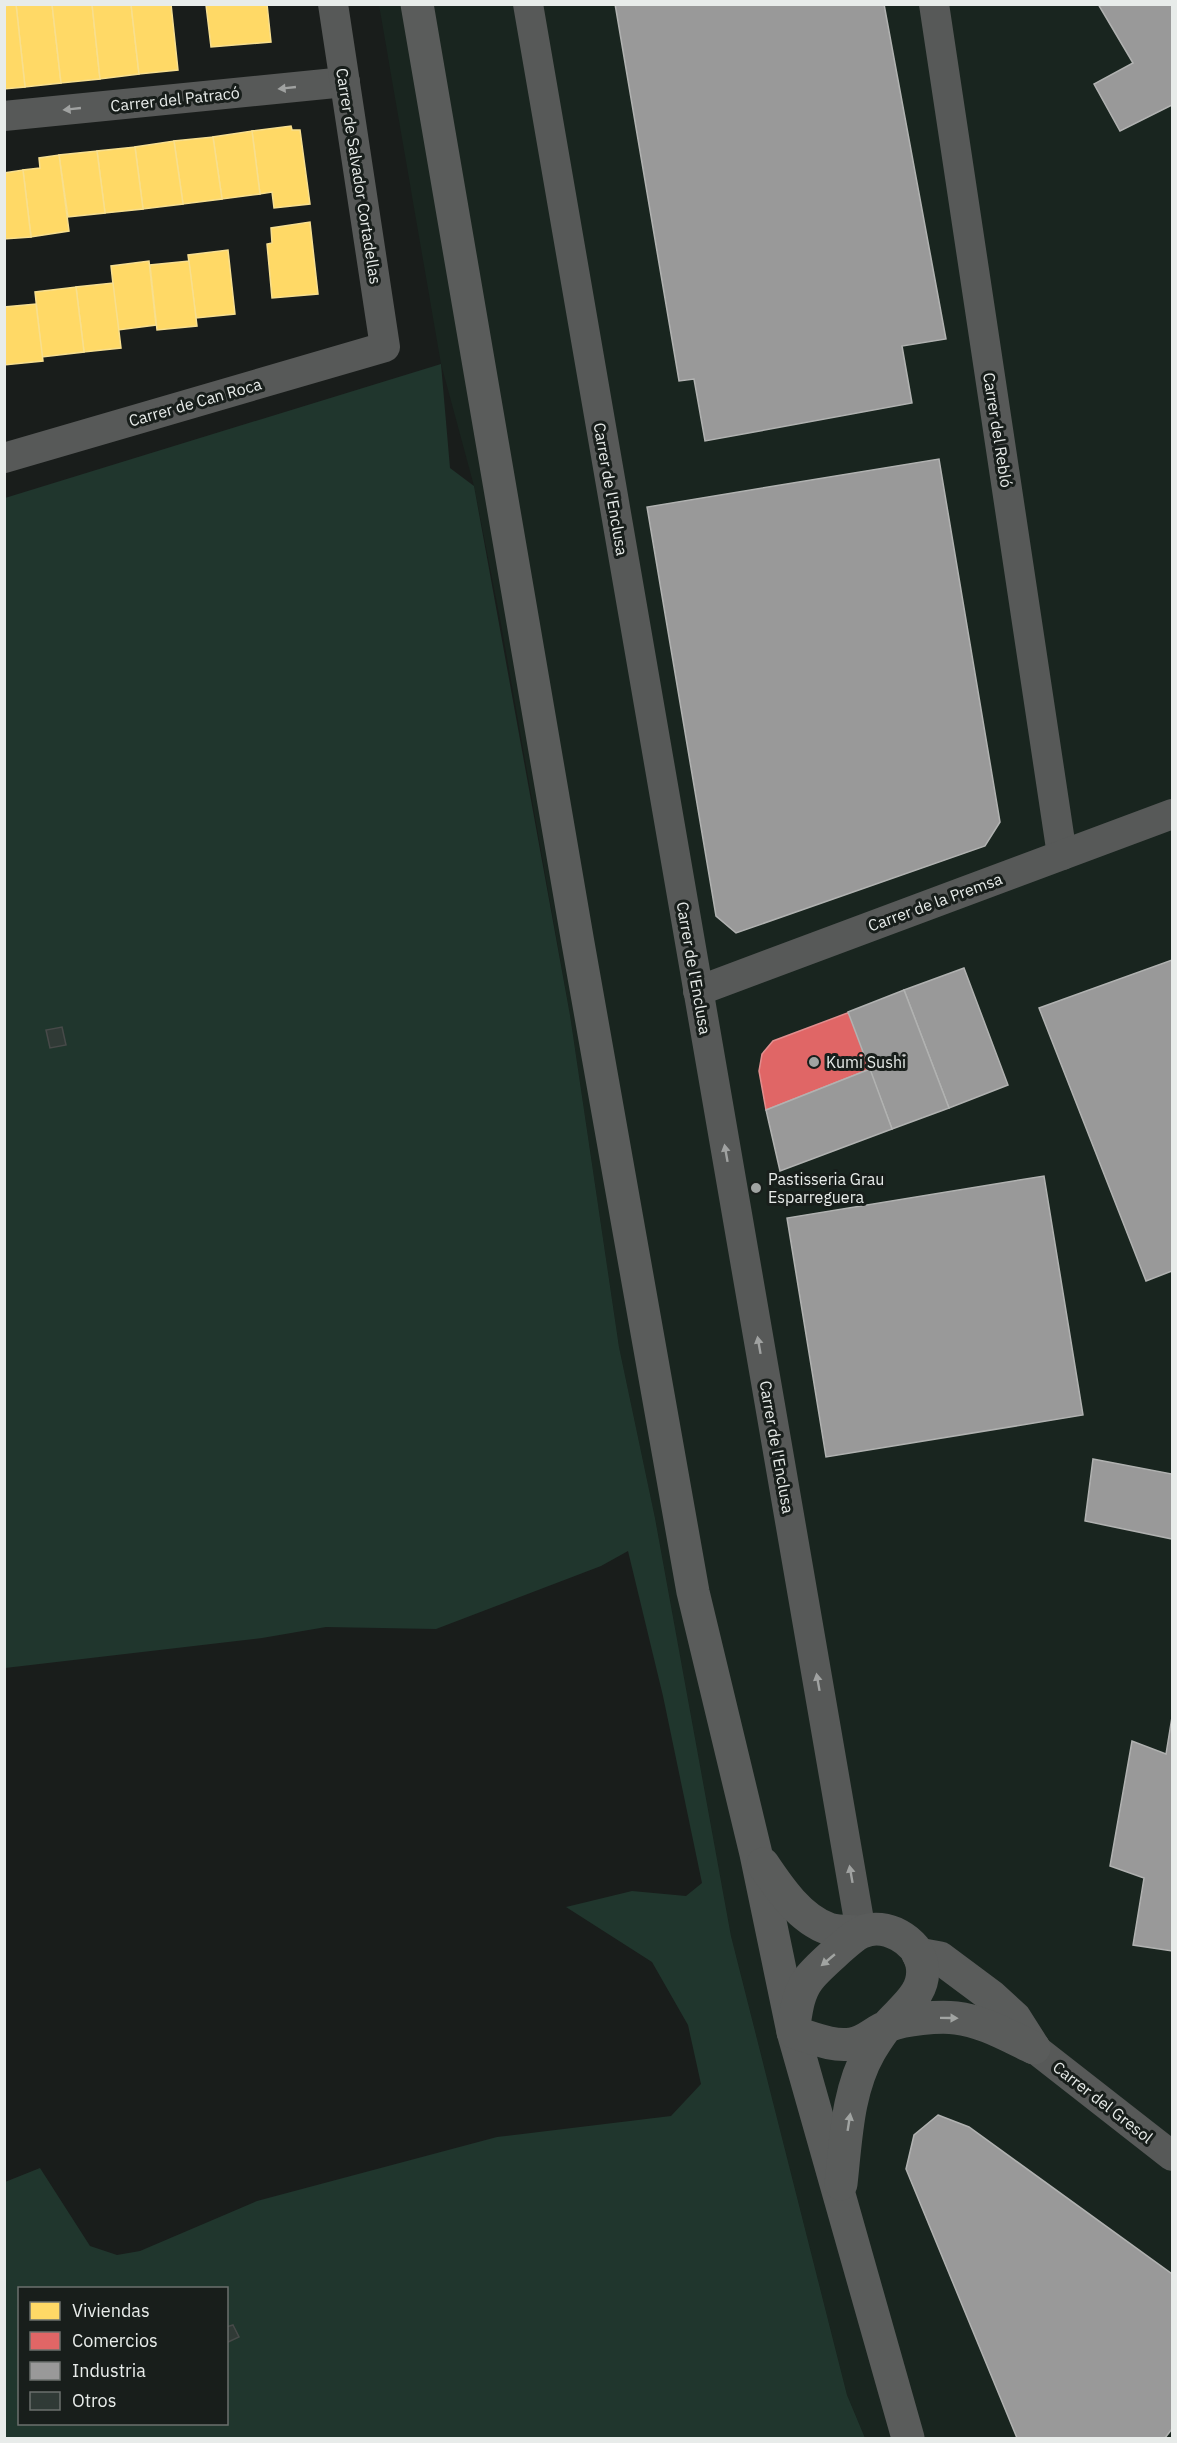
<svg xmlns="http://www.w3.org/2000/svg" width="1177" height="2443" viewBox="0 0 1177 2443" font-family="'IBM Plex Sans',sans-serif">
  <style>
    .built { fill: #19251f }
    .green { fill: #20362d; fill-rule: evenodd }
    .homes { fill: #ffd966; stroke: #f8df8e; stroke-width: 1.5 }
    .shops { fill: #e06666; stroke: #e28e8e; stroke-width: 1.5 }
    .industry { fill: #999; stroke: #b1b2b1; stroke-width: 1.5 }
    .building { fill: #303a36; stroke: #474a49; stroke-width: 1.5 }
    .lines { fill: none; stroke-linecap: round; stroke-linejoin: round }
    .street { stroke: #575958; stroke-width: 30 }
    .secondary { stroke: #5a5c5b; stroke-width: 33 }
    .oneway { fill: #a0a2a1 }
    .oneway2 { fill: #a1a4a2 }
    .poi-dot { fill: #a0a4a2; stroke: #181e1b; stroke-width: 2 }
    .labels { text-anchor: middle; stroke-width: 6; stroke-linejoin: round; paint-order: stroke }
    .street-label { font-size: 16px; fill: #e8ecea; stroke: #181e1b }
    .poi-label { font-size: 16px; fill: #e8ecea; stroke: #181e1b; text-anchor: start }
  </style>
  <rect width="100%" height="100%" fill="#191d1b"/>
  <path class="built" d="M 379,5 L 1172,5 L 1172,2438 L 865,2438 L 847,2395 L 731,1936 L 655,1518 L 619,1347 L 570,1015 L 501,624 L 474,486 L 441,364 Z"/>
  <path class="green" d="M 441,364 L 450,468 L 474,486 L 570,1015 L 619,1347 L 655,1518 L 731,1936 L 847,2395 L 865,2438 L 5,2438 L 5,2182 L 40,2168 L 90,2246 L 117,2255 L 140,2251 L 257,2201 L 497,2137 L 671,2116 L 701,2084 L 688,2025 L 652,1962 L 566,1907 L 632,1891 L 686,1896 L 702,1883 L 663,1696 L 628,1551 L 601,1566 L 436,1629 L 326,1627 L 262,1638 L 5,1668 L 5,498 ZM 20,2288 L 226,2288 L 226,2424 L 20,2424 Z"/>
  <g class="homes">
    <path d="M 16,4 L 52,4 L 61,83 L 25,87 Z"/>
    <path d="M 16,4 L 25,87 L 4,89 L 4,6 Z"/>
    <path d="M 52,4 L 92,4 L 100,79 L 61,83 Z"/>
    <path d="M 92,4 L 131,4 L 139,74 L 100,79 Z"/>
    <path d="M 131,4 L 171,4 L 178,70 L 139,74 Z"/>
    <path d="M 267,4 L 271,42 L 211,47 L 206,5 Z"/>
    <path d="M 291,126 L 292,130 L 300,130 L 310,204 L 274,208 L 272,192 L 260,194 L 252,131 Z"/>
    <path d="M 252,131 L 260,194 L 222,199 L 213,137 Z"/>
    <path d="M 213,137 L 222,199 L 183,204 L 174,141 Z"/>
    <path d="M 174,141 L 183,204 L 143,209 L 135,147 Z"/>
    <path d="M 135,147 L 143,209 L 105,213 L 97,151 Z"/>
    <path d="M 97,151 L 105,213 L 68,217 L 59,155 Z"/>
    <path d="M 59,155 L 69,231 L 31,237 L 23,170 L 40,168 L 39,158 Z"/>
    <path d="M 23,170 L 31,237 L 4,239 L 4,173 Z"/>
    <path d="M 310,222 L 318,294 L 272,298 L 267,244 L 272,243 L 271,228 Z"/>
    <path d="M 228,250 L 235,314 L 196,318 L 188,255 Z"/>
    <path d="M 149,261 L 156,325 L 118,330 L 111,266 Z"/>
    <path d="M 189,261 L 197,326 L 157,330 L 150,265 Z"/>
    <path d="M 113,283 L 121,348 L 84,352 L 76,287 Z"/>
    <path d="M 76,287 L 84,352 L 42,357 L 35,292 Z"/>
    <path d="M 36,304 L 43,361 L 4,365 L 4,307 Z"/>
  </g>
  <path class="shops" d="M 850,1012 L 870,1069 L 766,1110 L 759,1071 L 762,1054 L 773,1041 Z"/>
  <g class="industry">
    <path d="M 615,4 L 884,4 L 946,339 L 902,346 L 912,403 L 705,441 L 694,379 L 679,381 Z"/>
    <path d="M 1098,4 L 1172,4 L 1172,105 L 1120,131 L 1094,84 L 1133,63 Z"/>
    <path d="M 939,459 L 1000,822 L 985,846 L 736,933 L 716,916 L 647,507 Z"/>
    <path d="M 1172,960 L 1172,1271 L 1146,1281 L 1039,1008 Z"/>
    <path d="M 964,968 L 1008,1085 L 949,1108 L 904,990 Z"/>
    <path d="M 904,990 L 949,1108 L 892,1129 L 848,1012 Z"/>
    <path d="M 870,1069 L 892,1129 L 780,1171 L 766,1110 Z"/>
    <path d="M 1044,1176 L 1083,1415 L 826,1457 L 787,1218 Z"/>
    <path d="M 1093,1459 L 1172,1474 L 1172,1539 L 1085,1521 Z"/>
    <path d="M 1172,1717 L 1172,1951 L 1133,1945 L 1144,1878 L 1110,1866 L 1132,1741 L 1166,1754 Z"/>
    <path d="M 938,2115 L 969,2127 L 1172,2274 L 1172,2429 L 1165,2438 L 1017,2438 L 906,2169 L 914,2135 Z"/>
  </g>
  <g class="building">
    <path d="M 62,1027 L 66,1045 L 50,1048 L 46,1030 Z"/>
    <path d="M 233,2325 L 239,2337 L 226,2343 L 226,2327 Z"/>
  </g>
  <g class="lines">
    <g class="street">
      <path d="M 528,4 L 861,1932"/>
      <path d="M 934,4 L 1062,855"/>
      <path d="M 4,116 L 345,82"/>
      <path d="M 4,458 L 385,347 L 333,4"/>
      <path d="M 698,991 L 1172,814"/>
      <path d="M 1034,2048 L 1172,2156"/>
    </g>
    <g class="secondary">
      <path d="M 417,4 L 578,943 L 693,1592 L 756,1854 L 793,2032 L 908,2438"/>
      <path d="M 763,1864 C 779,1888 800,1919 829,1929 C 838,1932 851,1931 861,1932"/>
      <path d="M 918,1954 L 940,1958 L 991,1996 L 1015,2018 L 1034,2048"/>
      <path d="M 841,2184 C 846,2140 847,2091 870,2051 C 875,2043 881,2033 888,2025 C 903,2008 927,1992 922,1965 C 918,1940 885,1922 862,1932 C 852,1936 814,1971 808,1980 C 797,1995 796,2014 793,2032 C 811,2037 832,2047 851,2044 C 866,2042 874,2031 888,2026 C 904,2019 939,2016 956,2018 C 983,2021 1010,2037 1034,2048"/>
    </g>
  </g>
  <defs><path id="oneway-solid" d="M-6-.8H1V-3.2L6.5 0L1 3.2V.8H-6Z" transform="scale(1.5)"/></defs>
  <g class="oneway">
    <use href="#oneway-solid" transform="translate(287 88) rotate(174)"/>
    <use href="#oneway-solid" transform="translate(72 109) rotate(174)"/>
    <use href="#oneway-solid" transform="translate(726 1153) rotate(-100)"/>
    <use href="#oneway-solid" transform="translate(759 1345) rotate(-100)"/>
    <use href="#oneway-solid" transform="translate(818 1682) rotate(-100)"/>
    <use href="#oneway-solid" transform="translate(851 1874) rotate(-100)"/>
  </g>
  <g class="oneway2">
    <use href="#oneway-solid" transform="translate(828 1960) rotate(140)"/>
    <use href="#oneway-solid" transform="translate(949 2018) rotate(1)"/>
    <use href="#oneway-solid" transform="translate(849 2122) rotate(-81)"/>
  </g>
  <g class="poi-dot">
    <circle cx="814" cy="1062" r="6"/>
    <circle cx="756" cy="1188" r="6"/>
  </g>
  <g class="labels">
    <g class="street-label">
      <text transform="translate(175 99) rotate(-6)" y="6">Carrer del Patracó</text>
      <text transform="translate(359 176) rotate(81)" y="6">Carrer de Salvador Cortadellas</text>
      <text transform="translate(195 402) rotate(-16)" y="6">Carrer de Can Roca</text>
      <text transform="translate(998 430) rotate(81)" y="6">Carrer del Rebló</text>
      <text transform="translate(611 489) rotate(80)" y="6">Carrer de l'Enclusa</text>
      <text transform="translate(935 902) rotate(-20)" y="6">Carrer de la Premsa</text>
      <text transform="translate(694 968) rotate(80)" y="6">Carrer de l'Enclusa</text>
      <text transform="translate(777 1447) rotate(80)" y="6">Carrer de l'Enclusa</text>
      <text transform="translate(1103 2102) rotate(38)" y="6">Carrer del Gresol</text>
    </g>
    <g class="poi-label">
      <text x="826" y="1068">Kumi Sushi</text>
      <text x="768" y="1185">Pastisseria Grau<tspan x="768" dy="18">Esparreguera</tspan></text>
    </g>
  </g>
  <rect width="1177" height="2443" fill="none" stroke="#e8ecea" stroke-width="12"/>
  <rect x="18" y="2287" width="210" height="138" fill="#181e1b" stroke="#6b706e" stroke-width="1.5"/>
  <rect x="30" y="2302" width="30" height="18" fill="#ffd966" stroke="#6b706e" stroke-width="1.5"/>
  <text x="72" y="2317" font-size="18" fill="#e8ecea">Viviendas</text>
  <rect x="30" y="2332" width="30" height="18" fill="#e06666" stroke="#6b706e" stroke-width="1.5"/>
  <text x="72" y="2347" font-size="18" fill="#e8ecea">Comercios</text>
  <rect x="30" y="2362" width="30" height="18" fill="#999999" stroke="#6b706e" stroke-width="1.5"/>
  <text x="72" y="2377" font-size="18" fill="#e8ecea">Industria</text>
  <rect x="30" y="2392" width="30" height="18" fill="#303a36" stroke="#6b706e" stroke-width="1.5"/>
  <text x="72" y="2407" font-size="18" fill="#e8ecea">Otros</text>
</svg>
